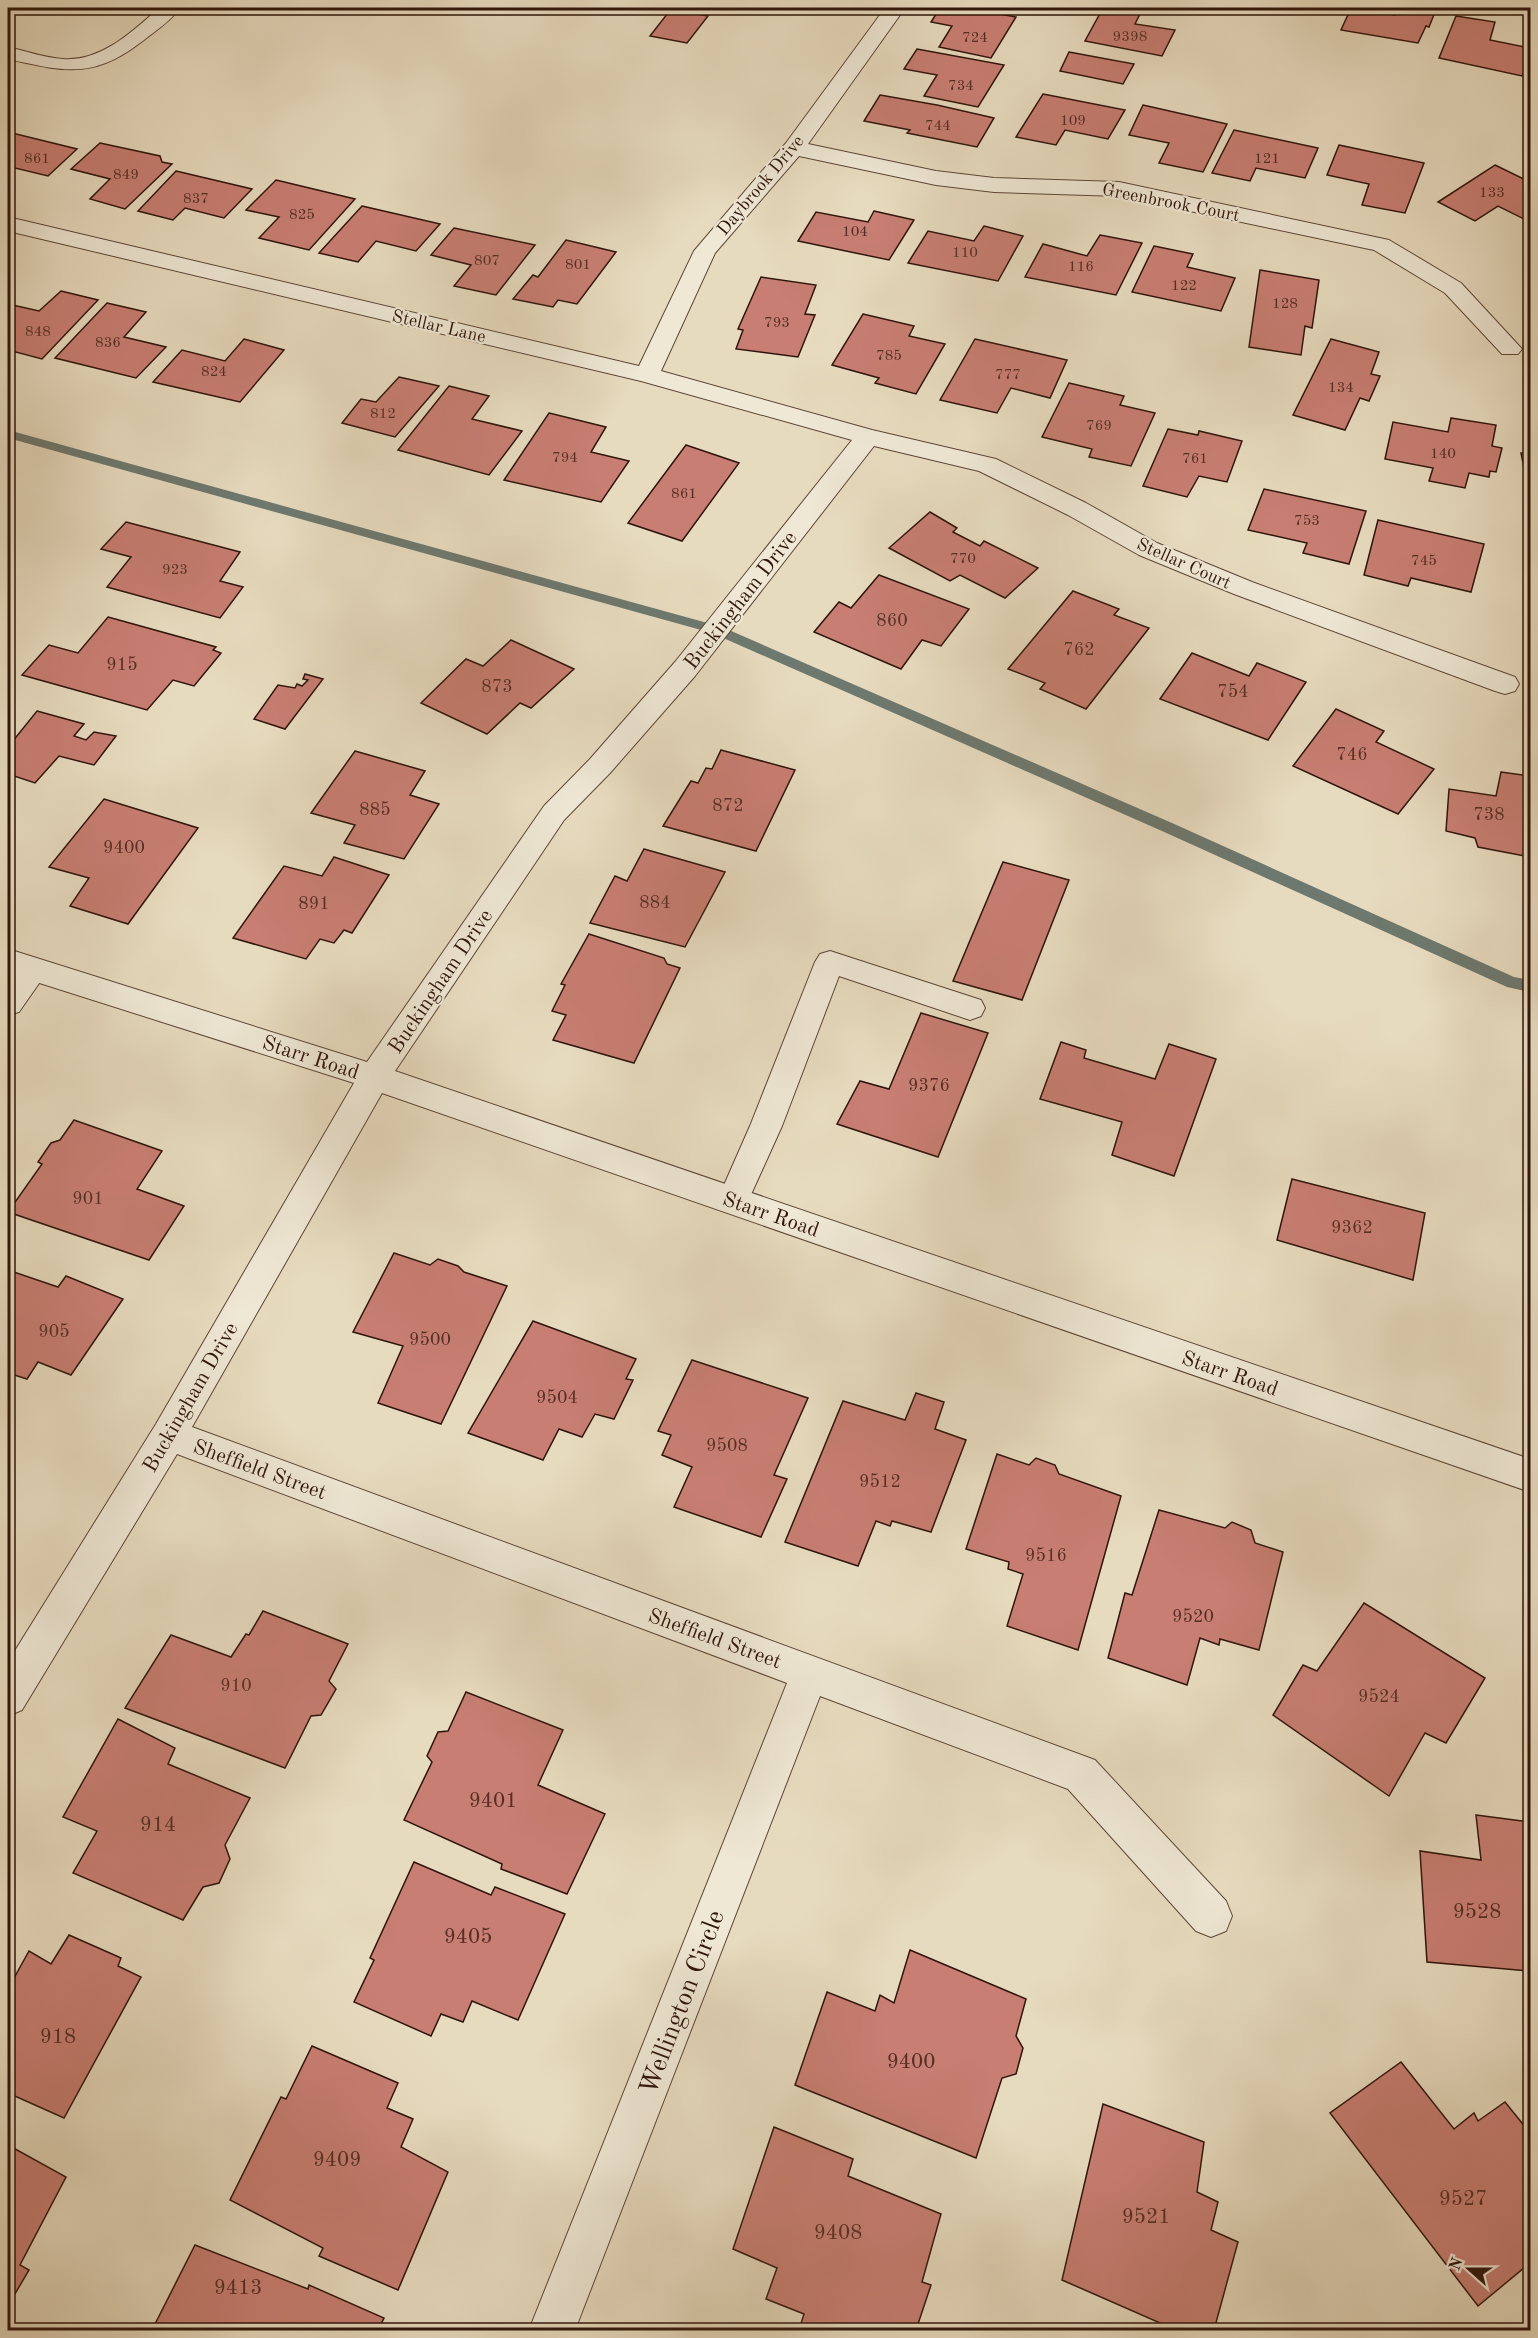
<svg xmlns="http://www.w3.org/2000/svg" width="1538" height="2338" viewBox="0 0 1538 2338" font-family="'Old Standard TT',serif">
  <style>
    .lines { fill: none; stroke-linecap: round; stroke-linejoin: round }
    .stream { fill: #6d796f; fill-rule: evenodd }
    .building { fill: #c87e73; stroke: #2f150a; stroke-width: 1.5 }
    .lane-casing { stroke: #5d4637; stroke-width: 2 }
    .street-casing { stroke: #5d4637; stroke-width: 2 }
    .lane { fill: #efe8d5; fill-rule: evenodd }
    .street { fill: #efe8d5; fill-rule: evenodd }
    .labels { text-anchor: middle; stroke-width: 4.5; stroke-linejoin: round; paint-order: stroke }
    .far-number-label { font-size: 15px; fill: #552f24 }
    .far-street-label { font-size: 18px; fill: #2f150a; stroke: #efe8d5 }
    .number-label { font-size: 18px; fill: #552f24 }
    .street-label { font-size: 21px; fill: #2f150a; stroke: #efe8d5 }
    .near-number-label { font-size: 21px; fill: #552f24 }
    .near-street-label { font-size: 26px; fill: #2f150a; stroke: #efe8d5 }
  </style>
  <rect width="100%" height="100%" fill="#e7dbbf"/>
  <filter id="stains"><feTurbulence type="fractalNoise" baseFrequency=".00333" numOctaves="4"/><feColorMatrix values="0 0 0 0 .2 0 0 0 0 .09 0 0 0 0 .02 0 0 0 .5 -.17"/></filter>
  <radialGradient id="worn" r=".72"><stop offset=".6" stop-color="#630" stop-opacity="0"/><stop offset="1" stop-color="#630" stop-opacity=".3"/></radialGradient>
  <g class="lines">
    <path class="stream" d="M 8,430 L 722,627 L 1172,823 L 1514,977 L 1530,980 L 1530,992 L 1507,987 L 1162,831 L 712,633 L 8,438 Z"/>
  </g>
  <g class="building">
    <path d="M 940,8 L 968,8 L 1016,17 L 991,58 L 939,47 L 952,26 L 931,22 Z"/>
    <path d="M 995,8 L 1036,8 L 1032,14 Z"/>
    <path d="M 1103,8 L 1143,8 L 1135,24 L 1175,30 L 1162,56 L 1085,41 Z"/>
    <path d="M 1351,8 L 1395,15 L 1398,8 L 1435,12 L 1429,27 L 1426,26 L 1418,43 L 1341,30 Z"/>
    <path d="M 671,9 L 708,16 L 687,43 L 650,36 Z"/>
    <path d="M 1456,16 L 1495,22 L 1490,40 L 1530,48 L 1530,58 L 1522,76 L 1439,58 Z"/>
    <path d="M 917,49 L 1004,65 L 978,107 L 924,96 L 937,75 L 904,69 Z"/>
    <path d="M 1069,52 L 1134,64 L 1123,84 L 1060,71 Z"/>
    <path d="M 1043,94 L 1125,110 L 1108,139 L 1065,130 L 1056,145 L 1016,137 Z"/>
    <path d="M 880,95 L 937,105 L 994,118 L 977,147 L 907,133 L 910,130 L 864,121 Z"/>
    <path d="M 1143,105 L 1227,124 L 1203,172 L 1159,163 L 1169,143 L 1129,135 Z"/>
    <path d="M 1234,130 L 1318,148 L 1305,178 L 1256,168 L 1250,181 L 1212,173 Z"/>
    <path d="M 8,132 L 77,149 L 48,176 L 11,167 L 8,170 Z"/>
    <path d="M 100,143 L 160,156 L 162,162 L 172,164 L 125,209 L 90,199 L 110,179 L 71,169 Z"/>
    <path d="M 1339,145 L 1424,163 L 1405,213 L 1362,205 L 1369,184 L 1327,175 Z"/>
    <path d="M 1495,165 L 1530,182 L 1530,222 L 1498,206 L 1475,221 L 1438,202 Z"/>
    <path d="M 176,171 L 252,189 L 224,218 L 185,208 L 173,220 L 138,211 Z"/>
    <path d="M 276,180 L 355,199 L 309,250 L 259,238 L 279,217 L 246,210 Z"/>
    <path d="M 362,206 L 440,224 L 416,251 L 376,241 L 358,262 L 319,253 Z"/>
    <path d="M 874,211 L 914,220 L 889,260 L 798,241 L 816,212 L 868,222 Z"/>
    <path d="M 984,226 L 1023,236 L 998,281 L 908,263 L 928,231 L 974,241 Z"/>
    <path d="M 454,228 L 535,245 L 496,295 L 454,286 L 471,265 L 431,255 Z"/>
    <path d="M 1100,235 L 1142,243 L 1116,295 L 1025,277 L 1043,244 L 1087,256 Z"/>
    <path d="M 566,240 L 616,252 L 577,304 L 558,300 L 553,307 L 513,299 L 533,275 L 538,277 Z"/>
    <path d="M 1154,246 L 1193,254 L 1187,267 L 1235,278 L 1221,311 L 1132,292 Z"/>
    <path d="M 1260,270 L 1319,280 L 1312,328 L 1305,326 L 1301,355 L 1249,347 Z"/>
    <path d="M 761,277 L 816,285 L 805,314 L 815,315 L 798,357 L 736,349 L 743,330 L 738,329 Z"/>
    <path d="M 61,291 L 98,300 L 42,359 L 8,350 L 8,304 L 39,311 Z"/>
    <path d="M 107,303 L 146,312 L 124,337 L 166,347 L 136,378 L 55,358 Z"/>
    <path d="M 863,314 L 914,326 L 909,336 L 945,344 L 916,394 L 875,383 L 879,378 L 832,365 Z"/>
    <path d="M 244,339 L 284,350 L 240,402 L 153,382 L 182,350 L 225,361 Z"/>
    <path d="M 975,339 L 1067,360 L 1050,398 L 1011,388 L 997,413 L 940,400 Z"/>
    <path d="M 1331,339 L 1379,352 L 1371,374 L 1380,376 L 1369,401 L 1360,398 L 1345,430 L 1293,415 Z"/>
    <path d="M 399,377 L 439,386 L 395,437 L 342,423 L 361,399 L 376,402 Z"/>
    <path d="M 1069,383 L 1124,396 L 1120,405 L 1155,413 L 1131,466 L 1089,457 L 1092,449 L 1042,437 Z"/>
    <path d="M 449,386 L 489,396 L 472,419 L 522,431 L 489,475 L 398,450 Z"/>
    <path d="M 549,413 L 606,427 L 591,452 L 629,461 L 601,502 L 504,480 Z"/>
    <path d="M 1451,418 L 1496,425 L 1492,446 L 1502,448 L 1496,472 L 1490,471 L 1489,477 L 1469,473 L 1465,488 L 1429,481 L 1433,468 L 1385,459 L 1393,422 L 1448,432 Z"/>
    <path d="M 1168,429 L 1198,435 L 1199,431 L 1242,441 L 1227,482 L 1199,476 L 1187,497 L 1143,486 Z"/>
    <path d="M 686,445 L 739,463 L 682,541 L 628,523 Z"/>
    <path d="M 1521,453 L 1530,454 L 1530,497 Z"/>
    <path d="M 1264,489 L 1366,511 L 1349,564 L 1303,553 L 1307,543 L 1248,530 Z"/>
    <path d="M 930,512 L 957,528 L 953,532 L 980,546 L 984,541 L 1038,568 L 1005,598 L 960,575 L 950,581 L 889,548 Z"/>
    <path d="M 1378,520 L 1484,544 L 1471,592 L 1411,578 L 1408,586 L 1364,575 Z"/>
    <path d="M 126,522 L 240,552 L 220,581 L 243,587 L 220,618 L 107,587 L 131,557 L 101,549 Z"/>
    <path d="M 879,575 L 969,609 L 941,646 L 922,640 L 901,669 L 814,632 L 839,602 L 851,608 Z"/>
    <path d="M 1073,591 L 1119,609 L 1114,615 L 1149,628 L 1086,709 L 1040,689 L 1045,683 L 1008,669 Z"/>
    <path d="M 108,617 L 216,647 L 213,650 L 221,653 L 194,686 L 173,680 L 147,710 L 22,675 L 49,645 L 78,653 Z"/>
    <path d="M 511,640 L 574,669 L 531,708 L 520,703 L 487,734 L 421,703 L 466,659 L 483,666 Z"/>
    <path d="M 1192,653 L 1249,676 L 1257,663 L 1306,682 L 1268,740 L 1160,699 Z"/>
    <path d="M 305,674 L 323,679 L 285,729 L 254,719 L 278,685 L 295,688 L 297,684 L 302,686 L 308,680 L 303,679 Z"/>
    <path d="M 1336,709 L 1384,731 L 1376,742 L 1434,769 L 1398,814 L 1293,766 Z"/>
    <path d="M 37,711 L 84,724 L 74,736 L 86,740 L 94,732 L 116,736 L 94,765 L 59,756 L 35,783 L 8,774 L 8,747 Z"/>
    <path d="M 721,750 L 795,770 L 756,851 L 663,826 L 691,781 L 698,783 L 706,768 L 712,769 Z"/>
    <path d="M 355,751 L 425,771 L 410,795 L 439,804 L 404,859 L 344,843 L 355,825 L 311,813 Z"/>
    <path d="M 1501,772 L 1530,776 L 1530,857 L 1478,847 L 1475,838 L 1446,831 L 1449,789 L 1496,796 Z"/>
    <path d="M 104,799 L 198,828 L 128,924 L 70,906 L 89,878 L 49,867 Z"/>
    <path d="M 644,849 L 725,872 L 685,947 L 590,923 L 615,876 L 627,881 Z"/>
    <path d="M 334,857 L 389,875 L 352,933 L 344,930 L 334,943 L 320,939 L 306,959 L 233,938 L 284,866 L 322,876 Z"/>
    <path d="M 1003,862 L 1069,880 L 1022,1000 L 953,981 Z"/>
    <path d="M 589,934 L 664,958 L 667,964 L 680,968 L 634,1063 L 553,1040 L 566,1015 L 552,1011 L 565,985 L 561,984 Z"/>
    <path d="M 921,1013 L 988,1033 L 938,1157 L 837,1124 L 860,1081 L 889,1089 Z"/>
    <path d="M 1061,1042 L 1086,1050 L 1084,1058 L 1155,1079 L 1169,1044 L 1216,1059 L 1174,1176 L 1112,1155 L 1122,1122 L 1040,1099 Z"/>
    <path d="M 74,1120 L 162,1151 L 137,1189 L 184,1206 L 149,1260 L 8,1212 L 42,1164 L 38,1162 L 51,1143 L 60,1140 Z"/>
    <path d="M 1292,1179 L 1425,1213 L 1413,1280 L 1277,1240 Z"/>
    <path d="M 394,1253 L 430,1265 L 438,1259 L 458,1266 L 464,1272 L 507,1286 L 441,1424 L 378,1403 L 403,1346 L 353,1332 Z"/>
    <path d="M 8,1270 L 58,1287 L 66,1276 L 123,1299 L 71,1375 L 38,1362 L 27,1379 L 8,1373 Z"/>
    <path d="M 533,1321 L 636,1359 L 626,1379 L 633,1380 L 614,1419 L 595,1414 L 582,1437 L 559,1429 L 543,1460 L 468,1433 Z"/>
    <path d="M 692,1360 L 808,1398 L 774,1475 L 787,1479 L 761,1537 L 674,1507 L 692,1467 L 662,1455 L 671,1435 L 658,1431 Z"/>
    <path d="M 916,1393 L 944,1402 L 935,1429 L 966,1440 L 931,1532 L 892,1521 L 890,1526 L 876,1521 L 858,1566 L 785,1542 L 843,1401 L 905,1420 Z"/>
    <path d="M 997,1454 L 1029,1465 L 1036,1458 L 1055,1465 L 1059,1474 L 1121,1496 L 1078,1650 L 1007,1626 L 1023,1574 L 1008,1569 L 1009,1562 L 966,1549 Z"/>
    <path d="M 1159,1510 L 1225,1528 L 1232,1522 L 1251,1530 L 1255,1543 L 1283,1552 L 1259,1650 L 1220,1639 L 1219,1645 L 1200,1638 L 1187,1685 L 1108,1658 L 1125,1593 L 1132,1595 Z"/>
    <path d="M 1364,1603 L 1485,1678 L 1446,1743 L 1425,1733 L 1389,1796 L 1273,1715 L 1303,1665 L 1317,1671 Z"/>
    <path d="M 263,1611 L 348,1644 L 329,1681 L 336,1689 L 321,1715 L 311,1716 L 285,1768 L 125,1708 L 171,1635 L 231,1657 L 246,1634 L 249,1635 Z"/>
    <path d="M 466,1692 L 563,1730 L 538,1785 L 605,1814 L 567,1894 L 501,1869 L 502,1864 L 404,1820 L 432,1762 L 427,1756 L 438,1732 L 448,1731 Z"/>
    <path d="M 118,1719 L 175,1748 L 168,1764 L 250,1798 L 225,1845 L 230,1859 L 219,1883 L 203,1887 L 183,1920 L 73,1873 L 97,1831 L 63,1817 Z"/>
    <path d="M 1476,1815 L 1530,1822 L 1530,1971 L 1427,1962 L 1420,1851 L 1481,1860 Z"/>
    <path d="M 414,1862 L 491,1895 L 495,1887 L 565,1914 L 518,2020 L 472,2001 L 463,2022 L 441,2014 L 431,2036 L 354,2002 L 374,1960 L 370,1958 Z"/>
    <path d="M 69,1935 L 121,1958 L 118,1966 L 141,1977 L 64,2118 L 8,2093 L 8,1975 L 14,1978 L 29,1951 L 51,1964 Z"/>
    <path d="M 910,1950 L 1026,1999 L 1016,2036 L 1023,2048 L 1016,2074 L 1002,2078 L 976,2158 L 795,2085 L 827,1992 L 875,2011 L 880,1995 L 894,2003 Z"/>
    <path d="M 312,2046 L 398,2083 L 387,2108 L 413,2119 L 401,2147 L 448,2172 L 398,2290 L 319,2256 L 323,2248 L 230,2200 L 281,2097 L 286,2099 Z"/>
    <path d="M 1401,2062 L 1454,2129 L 1474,2113 L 1478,2121 L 1505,2102 L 1530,2133 L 1530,2263 L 1478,2306 L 1330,2113 Z"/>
    <path d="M 1103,2104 L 1204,2142 L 1197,2192 L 1218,2202 L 1211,2230 L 1238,2242 L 1214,2330 L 1176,2330 L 1062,2280 Z"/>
    <path d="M 774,2127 L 853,2159 L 848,2176 L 941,2214 L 922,2282 L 931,2285 L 916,2330 L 799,2330 L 804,2314 L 766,2299 L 777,2268 L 733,2249 Z"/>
    <path d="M 8,2145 L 66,2177 L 20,2265 L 29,2270 L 9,2304 Z"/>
    <path d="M 195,2245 L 308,2289 L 309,2285 L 384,2318 L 378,2330 L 152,2330 Z"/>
  </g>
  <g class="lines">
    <defs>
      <g id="lane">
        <path d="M 159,8 L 180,8 C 172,19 160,28 149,36 C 96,79 70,73 8,59 L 8,47 C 26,51 45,58 63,59 C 101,62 133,31 159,8 Z"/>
        <path d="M 830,951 L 981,1000 L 985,1008 L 981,1016 L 970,1020 L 839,976 L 782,1126 L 744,1210 L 733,1214 L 722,1210 L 717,1201 L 750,1126 L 815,962 L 820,954 Z"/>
        <path d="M 34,958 L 44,961 L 49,969 L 19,1012 L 8,1015 C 8,991 7,966 34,958 Z"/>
      </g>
      <path id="street" d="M 885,8 L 905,8 L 808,144 L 936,171 L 994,178 L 1119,182 L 1389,240 L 1461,283 L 1522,349 L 1518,354 L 1502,354 L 1445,293 L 1374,250 L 1119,196 L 994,192 L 936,185 L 799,156 L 715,253 L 661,371 L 872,430 L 996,459 L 1086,503 L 1157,543 L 1252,582 L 1515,677 L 1519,684 L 1515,691 L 1505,694 L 1495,691 L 1234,594 L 1139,555 L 1068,515 L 979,471 L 874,446 L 695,676 L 610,773 L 564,820 L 395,1071 L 1530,1459 L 1530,1492 L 382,1093 L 192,1427 L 1095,1760 L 1226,1901 L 1232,1916 L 1226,1931 L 1211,1937 L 1196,1931 L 1068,1789 L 820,1696 L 575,2330 L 529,2330 L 787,1683 L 177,1454 L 22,1710 L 8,1716 L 8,1662 L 156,1424 L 354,1083 L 8,973 L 8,949 L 367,1062 L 544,806 L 590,759 L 675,662 L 852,440 L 641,381 L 8,231 L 8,217 L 639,366 L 694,251 L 786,143 Z"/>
    </defs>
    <use href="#lane" class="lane-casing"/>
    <use href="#street" class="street-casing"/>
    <use href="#lane" class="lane"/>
    <use href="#street" class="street"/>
  </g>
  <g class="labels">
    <g class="far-number-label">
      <text x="1130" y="41">9398</text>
      <text x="975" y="42">724</text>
      <text x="961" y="90">734</text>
      <text x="1073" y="125">109</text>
      <text x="938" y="130">744</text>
      <text x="37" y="163">861</text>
      <text x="1267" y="163">121</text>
      <text x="126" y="179">849</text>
      <text x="1492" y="197">133</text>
      <text x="196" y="203">837</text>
      <text x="302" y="219">825</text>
      <text x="855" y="236">104</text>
      <text x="965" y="257">110</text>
      <text x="487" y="265">807</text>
      <text x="578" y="269">801</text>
      <text x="1081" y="271">116</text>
      <text x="1184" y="290">122</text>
      <text x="1285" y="308">128</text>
      <text x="777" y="327">793</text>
      <text x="38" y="336">848</text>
      <text x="108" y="347">836</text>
      <text x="889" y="360">785</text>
      <text x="214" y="376">824</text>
      <text x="1008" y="379">777</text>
      <text x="1341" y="392">134</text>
      <text x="383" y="418">812</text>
      <text x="1099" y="430">769</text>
      <text x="1443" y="458">140</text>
      <text x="565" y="462">794</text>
      <text x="1195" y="463">761</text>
      <text x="684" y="498">861</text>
      <text x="1307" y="525">753</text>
      <text x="963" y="563">770</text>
      <text x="1424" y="565">745</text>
      <text x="175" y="574">923</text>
    </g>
    <g class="far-street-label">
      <text transform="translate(760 185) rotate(-50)" y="6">Daybrook Drive</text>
      <text transform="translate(1171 202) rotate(11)" y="6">Greenbrook Court</text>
      <text transform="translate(439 326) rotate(13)" y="6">Stellar Lane</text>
      <text transform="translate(1184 563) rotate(24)" y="6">Stellar Court</text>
    </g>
    <g class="number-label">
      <text x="892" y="626">860</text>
      <text x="1079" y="655">762</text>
      <text x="122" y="670">915</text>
      <text x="497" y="692">873</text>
      <text x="1233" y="697">754</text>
      <text x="1352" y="760">746</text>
      <text x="728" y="811">872</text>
      <text x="375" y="815">885</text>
      <text x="1489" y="820">738</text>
      <text x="124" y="853">9400</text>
      <text x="655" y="908">884</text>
      <text x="314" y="909">891</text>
      <text x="929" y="1091">9376</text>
      <text x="88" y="1204">901</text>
      <text x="1352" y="1233">9362</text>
      <text x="54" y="1337">905</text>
      <text x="430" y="1345">9500</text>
      <text x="557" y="1403">9504</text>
      <text x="727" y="1451">9508</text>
      <text x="880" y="1487">9512</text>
      <text x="1046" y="1561">9516</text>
      <text x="1193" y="1622">9520</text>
      <text x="236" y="1691">910</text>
      <text x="1379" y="1702">9524</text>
    </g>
    <g class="street-label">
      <text transform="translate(740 600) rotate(-52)" y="7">Buckingham Drive</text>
      <text transform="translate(440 981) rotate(-56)" y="7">Buckingham Drive</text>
      <text transform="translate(311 1057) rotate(18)" y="7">Starr Road</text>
      <text transform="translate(771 1214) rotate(19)" y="7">Starr Road</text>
      <text transform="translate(1230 1373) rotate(19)" y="7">Starr Road</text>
      <text transform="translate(190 1397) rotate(-60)" y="7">Buckingham Drive</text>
      <text transform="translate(260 1469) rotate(20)" y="7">Sheffield Street</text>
      <text transform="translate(715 1638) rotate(20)" y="7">Sheffield Street</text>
    </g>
    <g class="near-number-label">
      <text x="493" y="1807">9401</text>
      <text x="158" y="1831">914</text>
      <text x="1477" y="1918">9528</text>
      <text x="468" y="1943">9405</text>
      <text x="58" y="2043">918</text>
      <text x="911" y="2068">9400</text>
      <text x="337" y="2166">9409</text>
      <text x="1463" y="2205">9527</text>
      <text x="1146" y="2223">9521</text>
      <text x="838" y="2239">9408</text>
      <text x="238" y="2294">9413</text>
    </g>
    <g class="near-street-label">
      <text transform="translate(681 2002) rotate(-69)" y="9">Wellington Circle</text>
    </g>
  </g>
  <rect width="1538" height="2338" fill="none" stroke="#e7dbbf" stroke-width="30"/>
  <rect x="9" y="9" width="1520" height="2320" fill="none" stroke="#2f150a" stroke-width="3"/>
  <rect x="15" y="15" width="1508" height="2308" fill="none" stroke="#2f150a" stroke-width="1.5"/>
  <g transform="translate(1469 2269) rotate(291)" stroke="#efe8d5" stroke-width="4.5" paint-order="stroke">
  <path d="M0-4.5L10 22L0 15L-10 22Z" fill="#2f150a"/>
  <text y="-9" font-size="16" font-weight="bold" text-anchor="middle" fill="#2f150a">N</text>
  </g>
  <rect width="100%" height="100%" filter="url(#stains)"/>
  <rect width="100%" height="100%" fill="url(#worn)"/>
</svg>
